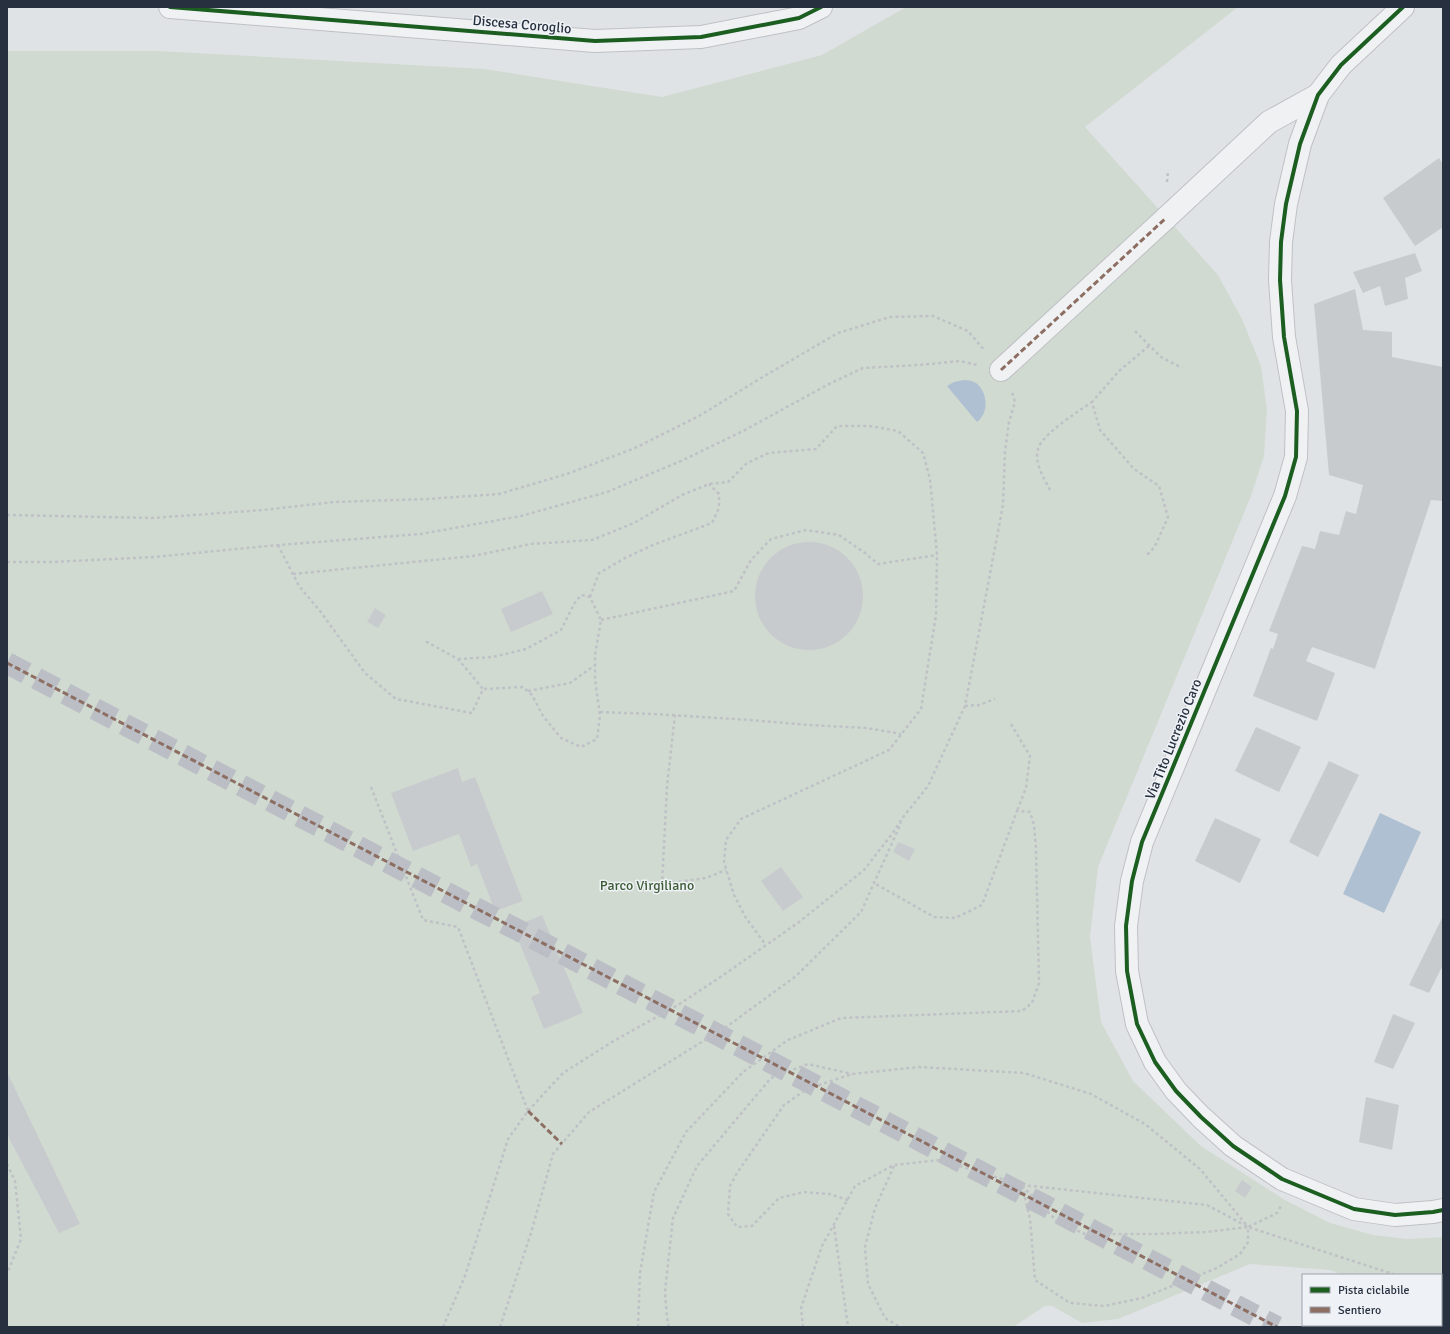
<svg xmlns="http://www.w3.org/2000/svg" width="1450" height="1334" viewBox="0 0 1450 1334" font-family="Signika,sans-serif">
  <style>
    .green { fill: #d1dad1 }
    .water { fill: #aec0d1 }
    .building { fill: #c8cbce }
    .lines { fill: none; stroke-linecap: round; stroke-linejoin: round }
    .pedestrian-tunnel { stroke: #bbbfc5; stroke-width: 22; stroke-dasharray: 22 11; stroke-linecap: butt }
    .pedestrian-casing { stroke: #bec1c4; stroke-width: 24 }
    .minor-casing { stroke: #bec1c4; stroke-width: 24 }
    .tertiary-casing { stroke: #bec1c4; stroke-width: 24 }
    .path { stroke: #bfc1c6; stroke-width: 2.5; stroke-dasharray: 3 3; stroke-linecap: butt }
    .pedestrian { stroke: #f0f1f2; stroke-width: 22 }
    .minor { stroke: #f0f1f2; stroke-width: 22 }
    .tertiary { stroke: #f0f1f2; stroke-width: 22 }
    .quiet { stroke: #8d6e63; stroke-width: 3; stroke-dasharray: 6 3; stroke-linecap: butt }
    .cycleway-casing { stroke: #eef1f5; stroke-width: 6 }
    .cycleway { stroke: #1b5e20; stroke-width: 4 }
    .labels { text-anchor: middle; stroke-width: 3; stroke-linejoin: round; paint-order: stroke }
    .street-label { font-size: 14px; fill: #27303f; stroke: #eef1f5 }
    .park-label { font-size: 14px; fill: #3c5b34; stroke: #eef1f5 }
  </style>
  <rect width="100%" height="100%" fill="#e0e3e6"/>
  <path class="green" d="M 906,7 L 1238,7 L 1085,127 L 1218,275 L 1242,319 L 1261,366 L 1267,410 L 1264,456 L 1251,496 L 1098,867 L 1090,937 L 1101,1022 L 1133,1081 L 1201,1146 L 1285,1200 L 1330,1223 L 1373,1235 L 1407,1239 L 1443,1237 L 1443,1320 L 1441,1320 L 1441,1275 L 1342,1275 L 1330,1270 L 1250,1264 L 1118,1319 L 1082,1323 L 1052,1306 L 1045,1306 L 1013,1327 L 7,1327 L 7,51 L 159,51 L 484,69 L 662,97 L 822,55 Z"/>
  <g class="water">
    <path d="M 964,380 C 968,380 973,381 976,383 C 988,392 989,413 977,422 L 947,386 L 954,382 Z"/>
    <path d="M 1380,813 L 1421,832 L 1384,913 L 1343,894 Z"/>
  </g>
  <g class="building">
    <path d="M 1439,158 L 1443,164 L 1443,227 L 1415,246 L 1383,198 Z"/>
    <path d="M 1415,253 L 1422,271 L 1405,278 L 1408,299 L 1385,306 L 1380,286 L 1363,293 L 1353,272 Z"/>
    <path d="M 1355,289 L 1363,330 L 1392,332 L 1392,357 L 1443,367 L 1443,501 L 1431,500 L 1375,669 L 1312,647 L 1306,661 L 1335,673 L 1317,721 L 1253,696 L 1271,648 L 1273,649 L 1278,634 L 1269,631 L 1302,546 L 1315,549 L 1320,531 L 1339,535 L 1346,511 L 1356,514 L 1363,485 L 1329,475 L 1314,304 Z"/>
    <circle cx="809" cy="596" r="54"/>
    <path d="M 542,591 L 553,614 L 511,632 L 501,609 Z"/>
    <path d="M 375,608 L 386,615 L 378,628 L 367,622 Z"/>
    <path d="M 1256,727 L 1301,747 L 1279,792 L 1235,771 Z"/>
    <path d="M 1329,761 L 1359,775 L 1318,857 L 1289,842 Z"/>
    <path d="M 458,768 L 462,782 L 475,777 L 523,901 L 495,911 L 477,864 L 471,867 L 459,834 L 413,851 L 391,793 Z"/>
    <path d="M 1215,818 L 1261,839 L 1240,883 L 1195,861 Z"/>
    <path d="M 898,842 L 915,849 L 909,861 L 893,852 Z"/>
    <path d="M 781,867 L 803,897 L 783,911 L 761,881 Z"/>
    <path d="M 542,915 L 583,1013 L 544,1029 L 531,997 L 540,993 L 513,927 Z"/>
    <path d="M 1442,918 L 1443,918 L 1443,965 L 1429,993 L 1409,985 Z"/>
    <path d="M 1393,1014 L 1415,1023 L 1393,1069 L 1374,1062 Z"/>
    <path d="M 7,1072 L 80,1224 L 59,1233 L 10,1140 L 7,1132 Z"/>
    <path d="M 1366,1097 L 1399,1105 L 1392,1150 L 1359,1142 Z"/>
    <path d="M 1242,1180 L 1252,1187 L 1245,1198 L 1235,1191 Z"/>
  </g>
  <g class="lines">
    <path class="pedestrian-tunnel" d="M 7,663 L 1277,1327"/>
    <defs>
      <path id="pedestrian" d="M 1001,370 L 1166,218"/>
      <g id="minor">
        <path d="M 1403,7 L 1341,65 L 1318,95 L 1300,144 L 1286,204 L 1281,242 L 1280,280 L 1284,337 L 1297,411 L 1296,457 L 1285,496 L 1142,842 L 1132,881 L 1126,926 L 1127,971 L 1137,1024 L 1155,1062 L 1176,1091 L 1201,1117 L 1233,1146 L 1282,1179 L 1354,1209 L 1395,1215 L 1433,1212 L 1443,1210"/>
        <path d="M 1166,218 L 1269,122 L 1318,95"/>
      </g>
      <path id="tertiary" d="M 170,7 L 595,41 L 701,37 L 799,18 L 821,7"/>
    </defs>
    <use href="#pedestrian" class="pedestrian-casing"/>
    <use href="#minor" class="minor-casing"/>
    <use href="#tertiary" class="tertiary-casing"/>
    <g class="path">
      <path d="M 1167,182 L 1168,170"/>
      <path d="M 1135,331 L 1161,357 L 1182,368"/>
      <path d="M 1050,490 C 1044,478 1034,463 1038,449 C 1042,434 1079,411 1092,402"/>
      <path d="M 7,515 L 152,518 L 263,510 L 334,502 L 427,499 L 499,494 L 567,474 L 635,448 L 699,416 L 761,378 L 838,333 L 890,317 L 933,316 L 968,331 L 985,351"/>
      <path d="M 278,545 L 299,586 L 320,611 L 365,673 L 396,699 L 472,713 L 483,689 L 458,659 L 425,641"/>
      <path d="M 1147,554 L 1150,553 L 1156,544 L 1168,517 L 1159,486 L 1134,469 L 1100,430 L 1092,402 L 1119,371 L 1150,345"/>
      <path d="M 7,562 L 52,562 L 154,557 L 278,545 L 421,534 L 521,516 L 607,492 L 681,461 L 743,431 L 829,384 L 863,368 L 919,365 L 960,361 L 977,365"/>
      <path d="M 293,574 L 473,556 L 531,544 L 592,540 L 634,523 L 682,495 L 709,484 L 728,482 L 747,463 L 769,453 L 816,449 L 837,426 L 869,426 L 898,431 L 923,453 L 930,479 L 937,555 L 936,615 L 921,709 L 889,750 L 741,819 L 726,840 L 724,862 L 734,895 L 746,918 L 766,945"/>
      <path d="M 590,597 L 599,573 L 625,558 L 653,545 L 712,523 L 719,508 L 719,494 L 709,484"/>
      <path d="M 601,620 L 734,591 L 751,560 L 771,539 L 806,530 L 839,535 L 865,553 L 878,564 L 937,555"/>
      <path d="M 458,659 L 493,657 L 526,649 L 561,630 L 574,604 L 581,595 L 590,597 L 601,620 L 595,655 L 595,679 L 600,716 L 597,739 L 581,747 L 561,738 L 543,716 L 532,695 L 523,687 L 483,689"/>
      <path d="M 528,691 L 570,683 L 595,665"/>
      <path d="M 965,706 L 979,705 L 995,699"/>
      <path d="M 600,712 L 654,714 L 750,720 L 809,725 L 867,728 L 901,734"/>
      <path d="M 1011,724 L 1030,756 L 1026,788 L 1017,811"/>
      <path d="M 371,787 L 423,920 L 458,927 L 528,1111"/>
      <path d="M 662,885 L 667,786 L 675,715"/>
      <path d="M 649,886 L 706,878 L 726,870"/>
      <path d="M 7,1164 L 15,1181 L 21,1239 L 7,1274"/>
      <path d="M 894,1166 L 875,1208 L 865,1247 L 868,1284 L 885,1318 L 900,1327"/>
      <path d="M 1022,1185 L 1207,1205 L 1248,1227 L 1396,1275"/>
      <path d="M 1022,1186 L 1058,1222 L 1085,1234 L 1156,1234 L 1206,1232 L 1248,1227"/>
      <path d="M 848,1200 L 829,1194 L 804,1192 L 779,1198 L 752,1226 L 737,1227 L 728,1214 L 730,1186 L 737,1173 L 784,1105 L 807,1089 L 852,1074 L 919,1067 L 1024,1073 L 1091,1094 L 1145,1124 L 1200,1169 L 1248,1227"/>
      <path d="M 834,1226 L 848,1327"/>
      <path d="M 443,1327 L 465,1276 L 508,1139 L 528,1111 L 563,1073 L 612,1042 L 678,1005 L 722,976 L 799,922 L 864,870 L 892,834 L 904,816 L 928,786 L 965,706 L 1003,505 L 1005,451 L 1009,422 L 1015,402 L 1012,392"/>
      <path d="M 500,1327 L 531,1233 L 553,1154 L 589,1112 L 729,1025 L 796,976 L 861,912 L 901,823"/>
      <path d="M 638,1327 L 640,1273 L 654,1192 L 686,1132 L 743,1072 L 788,1040 L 841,1018 L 1022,1011 L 1032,1003 L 1039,983 L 1036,848 L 1034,825 L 1030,812 L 1017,811 L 982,905 L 955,918 L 934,917 L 874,883"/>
      <path d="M 669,1327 L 667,1318 L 665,1292 L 673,1218 L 697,1166 L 771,1078 L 808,1064 L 852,1074"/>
      <path d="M 803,1327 L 801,1308 L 822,1246 L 855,1186 L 894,1165 L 940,1160 L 1022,1185 L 1030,1219 L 1035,1280 L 1070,1303 L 1104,1306 L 1142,1298 L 1217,1268 L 1240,1254 L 1248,1242 L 1248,1227 L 1277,1213 L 1281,1206"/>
    </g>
    <use href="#pedestrian" class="pedestrian"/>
    <use href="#minor" class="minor"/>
    <use href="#tertiary" class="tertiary"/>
    <g class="quiet">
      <path d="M 1001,370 L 1166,218"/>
      <path d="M 7,663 L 1277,1327"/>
      <path d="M 528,1111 L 562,1144"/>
      <path d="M 1441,1287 L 1443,1287"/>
    </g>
    <defs>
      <g id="cycleway">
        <path d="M 170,7 L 595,41 L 701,37 L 799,18 L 821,7"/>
        <path d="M 1403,7 L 1341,65 L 1318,95 L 1300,144 L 1286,204 L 1281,242 L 1280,280 L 1284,337 L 1297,411 L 1296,457 L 1285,496 L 1142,842 L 1132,881 L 1126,926 L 1127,971 L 1137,1024 L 1155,1062 L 1176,1091 L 1201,1117 L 1233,1146 L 1282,1179 L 1354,1209 L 1395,1215 L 1433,1212 L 1443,1210"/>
      </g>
    </defs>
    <use href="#cycleway" class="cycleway-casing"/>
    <use href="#cycleway" class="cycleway"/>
  </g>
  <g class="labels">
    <g class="street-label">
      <text transform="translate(522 24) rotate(5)" y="5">Discesa Coroglio</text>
      <text transform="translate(1173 739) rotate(-68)" y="5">Via Tito Lucrezio Caro</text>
    </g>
    <g class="park-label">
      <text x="647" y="890">Parco Virgiliano</text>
    </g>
  </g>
  <rect width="1450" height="1334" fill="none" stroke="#27303f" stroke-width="16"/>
  <rect x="1302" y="1274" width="140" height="52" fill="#eef1f5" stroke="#9ea4ac"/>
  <rect x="1310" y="1287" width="20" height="6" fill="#1b5e20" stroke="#9ea4ac"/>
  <text x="1338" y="1294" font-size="12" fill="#27303f">Pista ciclabile</text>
  <rect x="1310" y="1307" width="20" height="6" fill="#8d6e63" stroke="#9ea4ac"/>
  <text x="1338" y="1314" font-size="12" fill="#27303f">Sentiero</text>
</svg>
